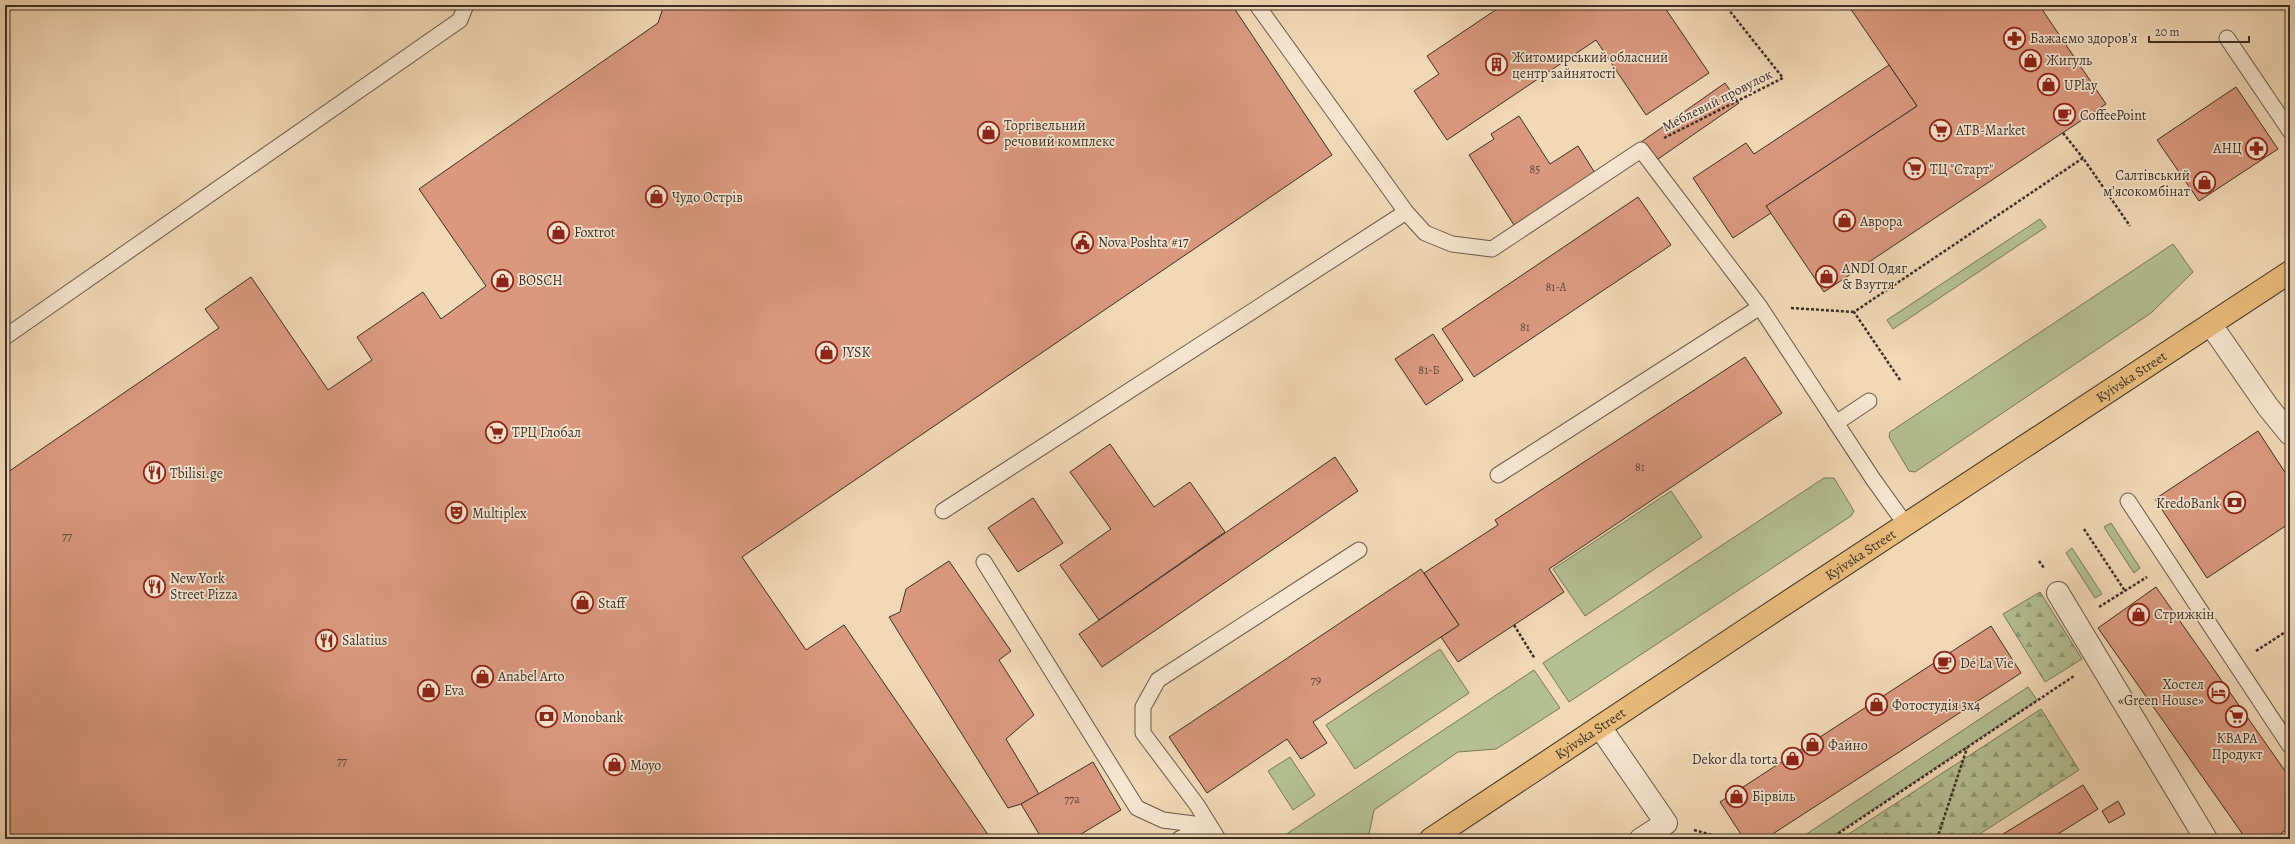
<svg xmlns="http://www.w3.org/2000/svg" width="2295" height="844" viewBox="0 0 2295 844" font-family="Alegreya,serif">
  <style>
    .grass { fill: #b4c093; stroke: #77785e }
    .forest { fill: url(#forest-firs); stroke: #77785e }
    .building { fill: #da997f; stroke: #3a2f28 }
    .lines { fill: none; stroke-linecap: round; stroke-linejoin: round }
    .service-casing { stroke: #685a4c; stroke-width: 17 }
    .minor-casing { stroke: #685a4c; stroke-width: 24 }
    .primary-casing { stroke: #3a2f28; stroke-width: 24 }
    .path { stroke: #3a2f28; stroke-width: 2.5; stroke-dasharray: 3 2; stroke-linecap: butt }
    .service { stroke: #f7e6d0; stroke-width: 15 }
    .minor { stroke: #f7e6d0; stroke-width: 22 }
    .primary { stroke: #e9bc7b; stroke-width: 22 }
    .labels { text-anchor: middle; stroke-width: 3.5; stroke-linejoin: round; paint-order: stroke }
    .number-label { font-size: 12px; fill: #624a3e }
    .poi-label { font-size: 14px; fill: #3a2f28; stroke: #f7e6d0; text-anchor: start }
    .street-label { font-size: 14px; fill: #3a2f28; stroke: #f7e6d0 }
  </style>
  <defs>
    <pattern id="forest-firs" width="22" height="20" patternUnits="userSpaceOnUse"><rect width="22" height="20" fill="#b4c093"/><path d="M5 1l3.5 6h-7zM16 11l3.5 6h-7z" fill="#939c78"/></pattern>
  </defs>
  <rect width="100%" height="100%" fill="#f2d9b6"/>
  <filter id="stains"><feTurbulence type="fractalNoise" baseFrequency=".005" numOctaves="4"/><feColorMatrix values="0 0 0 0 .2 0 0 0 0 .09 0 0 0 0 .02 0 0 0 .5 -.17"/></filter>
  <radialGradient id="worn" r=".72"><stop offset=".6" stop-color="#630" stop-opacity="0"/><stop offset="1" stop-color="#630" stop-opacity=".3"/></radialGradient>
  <g class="grass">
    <path d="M 2040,219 L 2046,227 L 1893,329 L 1887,320 Z"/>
    <path d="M 2173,244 L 2193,272 L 2151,313 L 1915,472 L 1909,471 L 1889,437 L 1890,432 Z"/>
    <path d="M 1824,478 L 1834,478 L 1854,511 L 1851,516 L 1569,702 L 1543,663 Z"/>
    <path d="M 1671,491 L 1702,537 L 1585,616 L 1553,569 Z"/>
    <path d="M 2111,523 L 2140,568 L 2134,573 L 2104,527 Z"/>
    <path d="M 2072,548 L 2102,594 L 2095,598 L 2066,553 Z"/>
    <path d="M 1440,649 L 1469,693 L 1355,769 L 1326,725 Z"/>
    <path d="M 1534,670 L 1560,708 L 1496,749 L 1458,752 L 1374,810 L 1369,834 L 1360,839 L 1279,839 Z"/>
    <path d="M 2028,687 L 2037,700 L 1828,839 L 1799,839 Z"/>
    <path d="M 1290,757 L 1315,795 L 1293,810 L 1268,771 Z"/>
  </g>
  <g class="forest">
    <path d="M 2040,592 L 2082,659 L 2045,682 L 2003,614 Z"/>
    <path d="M 2041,709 L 2079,770 L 1972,839 L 1841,839 Z"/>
  </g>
  <g class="building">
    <path d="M 664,5 L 1232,5 L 1332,155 L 742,557 L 806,650 L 844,625 L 991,839 L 5,839 L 5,474 L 219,328 L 205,309 L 251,277 L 328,390 L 372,360 L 357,337 L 423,292 L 441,319 L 486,286 L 419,189 L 658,23 Z"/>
    <path d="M 1503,5 L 1624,5 L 1626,8 L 1630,5 L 1663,5 L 1709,73 L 1646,115 L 1596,40 L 1447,140 L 1414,91 L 1439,74 L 1427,56 Z"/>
    <path d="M 1848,5 L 2039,5 L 2106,104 L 1824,292 L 1766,206 L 1917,106 Z"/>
    <path d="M 2290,5 L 2290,15 L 2284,6 Z"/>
    <path d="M 1889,65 L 1917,106 L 1766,206 L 1771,213 L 1733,238 L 1693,178 L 1746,143 L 1754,154 Z"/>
    <path d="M 1725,83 L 1739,103 L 1648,166 L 1634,147 Z"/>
    <path d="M 2236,87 L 2278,149 L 2199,201 L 2157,140 Z"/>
    <path d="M 1519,116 L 1550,164 L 1578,146 L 1595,173 L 1514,225 L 1469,155 L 1494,139 L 1491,134 Z"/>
    <path d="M 1638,197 L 1671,245 L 1474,377 L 1442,329 Z"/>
    <path d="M 1433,334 L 1463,380 L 1426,405 L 1395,359 Z"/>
    <path d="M 1745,357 L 1782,413 L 1549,569 L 1564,592 L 1458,662 L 1441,637 L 1459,625 L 1424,573 L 1498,525 L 1495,520 Z"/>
    <path d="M 2258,431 L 2290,480 L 2290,523 L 2207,578 L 2155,499 Z"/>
    <path d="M 1110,444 L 1154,507 L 1190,482 L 1225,532 L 1099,620 L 1060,565 L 1111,529 L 1070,472 Z"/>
    <path d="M 1335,457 L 1358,491 L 1102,667 L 1079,634 Z"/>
    <path d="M 1033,498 L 1063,543 L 1018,572 L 988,528 Z"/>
    <path d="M 949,561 L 1011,651 L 999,660 L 1034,715 L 1006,739 L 1039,794 L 1021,804 L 1008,808 L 889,617 L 900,612 L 906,589 Z"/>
    <path d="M 1421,569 L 1459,625 L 1313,722 L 1327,743 L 1301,759 L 1287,739 L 1207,793 L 1169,737 Z"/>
    <path d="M 2156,587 L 2290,778 L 2290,827 L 2273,839 L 2246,839 L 2098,628 Z"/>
    <path d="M 1991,626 L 2021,673 L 1765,839 L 1744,839 L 1720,802 Z"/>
    <path d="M 1093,762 L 1121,810 L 1073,839 L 1042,839 L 1021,804 Z"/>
    <path d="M 2083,785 L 2098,809 L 2050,839 L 1995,839 Z"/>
    <path d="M 2118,801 L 2125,814 L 2109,823 L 2102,811 Z"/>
  </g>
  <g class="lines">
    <defs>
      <g id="service">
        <path d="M 1257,5 L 1406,212 L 1425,233 L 1452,244 L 1492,249 L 1641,150 L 1760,307 L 1873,479 L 1906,525"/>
        <path d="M 2227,38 L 2290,131"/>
        <path d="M 5,337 L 460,20 L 466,5"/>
        <path d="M 1836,423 L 1869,401"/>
        <path d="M 1498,475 L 1760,307"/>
        <path d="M 2128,501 L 2290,746"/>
        <path d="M 943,511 L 1406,212"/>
        <path d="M 984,562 L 1137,808 L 1163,820 L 1209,826"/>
        <path d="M 1179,839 L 1208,826"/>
        <path d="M 1218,839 L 1197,805 L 1143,733 L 1143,707 L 1158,680 L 1359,550"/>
      </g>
      <g id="minor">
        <path d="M 2211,325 L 2268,407 L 2290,434"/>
        <path d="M 2058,593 L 2206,839"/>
        <path d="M 1600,727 L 1666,823 L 1641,839"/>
      </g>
      <g id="primary">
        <path id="s1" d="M 1431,839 L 1765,617 L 2290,272"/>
      </g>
    </defs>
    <use href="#service" class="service-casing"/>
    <use href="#minor" class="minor-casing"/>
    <use href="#primary" class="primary-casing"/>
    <g class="path">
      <path d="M 2063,133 L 2083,158"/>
      <path d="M 1664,138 L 1783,78 L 1725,5"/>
      <path d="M 1791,308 L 1854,312"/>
      <path d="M 1900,380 L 1854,312 L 2083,158 L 2130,226"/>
      <path d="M 2084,529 L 2125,591"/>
      <path d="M 2039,561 L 2044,568"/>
      <path d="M 2099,607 L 2147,577"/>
      <path d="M 1514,625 L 1535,659"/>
      <path d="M 2256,651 L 2290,629"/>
      <path d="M 1694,830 L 1726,839"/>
      <path d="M 1830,839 L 2074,676"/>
      <path d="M 1937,839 L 1967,748"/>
    </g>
    <use href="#service" class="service"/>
    <use href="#minor" class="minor"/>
    <use href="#primary" class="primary"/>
  </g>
  <defs>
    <symbol id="pharmacy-ring" viewBox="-11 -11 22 22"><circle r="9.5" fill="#f7e6d0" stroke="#8f2418" stroke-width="1.5"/><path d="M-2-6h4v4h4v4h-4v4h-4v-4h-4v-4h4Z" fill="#8f2418"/></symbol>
    <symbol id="shop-ring" viewBox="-11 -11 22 22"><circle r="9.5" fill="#f7e6d0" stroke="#8f2418" stroke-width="1.5"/><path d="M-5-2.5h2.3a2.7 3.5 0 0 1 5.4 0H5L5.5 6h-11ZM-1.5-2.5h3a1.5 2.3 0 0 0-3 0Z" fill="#8f2418"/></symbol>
    <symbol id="building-ring" viewBox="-11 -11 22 22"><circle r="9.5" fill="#f7e6d0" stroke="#8f2418" stroke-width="1.5"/><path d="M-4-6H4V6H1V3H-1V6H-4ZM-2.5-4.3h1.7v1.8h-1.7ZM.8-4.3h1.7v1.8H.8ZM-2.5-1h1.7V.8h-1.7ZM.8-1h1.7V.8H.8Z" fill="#8f2418"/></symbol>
    <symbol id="cafe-ring" viewBox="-11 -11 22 22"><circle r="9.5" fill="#f7e6d0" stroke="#8f2418" stroke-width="1.5"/><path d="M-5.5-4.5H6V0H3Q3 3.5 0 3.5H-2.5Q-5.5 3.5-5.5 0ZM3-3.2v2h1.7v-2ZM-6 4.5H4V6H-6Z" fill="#8f2418"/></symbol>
    <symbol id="supermarket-ring" viewBox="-11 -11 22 22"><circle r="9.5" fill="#f7e6d0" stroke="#8f2418" stroke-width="1.5"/><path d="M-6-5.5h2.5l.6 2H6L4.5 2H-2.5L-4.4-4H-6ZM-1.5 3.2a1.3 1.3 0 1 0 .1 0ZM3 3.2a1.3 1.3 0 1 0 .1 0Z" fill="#8f2418"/></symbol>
    <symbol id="civic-ring" viewBox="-11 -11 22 22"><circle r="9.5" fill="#f7e6d0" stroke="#8f2418" stroke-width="1.5"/><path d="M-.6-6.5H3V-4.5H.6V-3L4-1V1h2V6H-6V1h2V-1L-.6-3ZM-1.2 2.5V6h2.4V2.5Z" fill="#8f2418"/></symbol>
    <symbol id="restaurant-ring" viewBox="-11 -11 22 22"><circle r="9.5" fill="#f7e6d0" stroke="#8f2418" stroke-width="1.5"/><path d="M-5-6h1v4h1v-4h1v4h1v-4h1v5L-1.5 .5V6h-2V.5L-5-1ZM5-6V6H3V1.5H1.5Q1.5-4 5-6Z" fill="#8f2418"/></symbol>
    <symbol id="bank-ring" viewBox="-11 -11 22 22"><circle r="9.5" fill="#f7e6d0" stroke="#8f2418" stroke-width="1.5"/><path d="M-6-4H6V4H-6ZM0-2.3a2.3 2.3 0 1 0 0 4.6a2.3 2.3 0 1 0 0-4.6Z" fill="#8f2418"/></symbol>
    <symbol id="theatre-ring" viewBox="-11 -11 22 22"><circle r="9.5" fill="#f7e6d0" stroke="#8f2418" stroke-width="1.5"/><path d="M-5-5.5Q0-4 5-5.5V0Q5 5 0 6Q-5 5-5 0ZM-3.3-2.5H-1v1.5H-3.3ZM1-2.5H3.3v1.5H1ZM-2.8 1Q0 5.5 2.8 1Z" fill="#8f2418"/></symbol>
    <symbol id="hotel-ring" viewBox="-11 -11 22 22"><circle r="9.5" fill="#f7e6d0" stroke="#8f2418" stroke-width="1.5"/><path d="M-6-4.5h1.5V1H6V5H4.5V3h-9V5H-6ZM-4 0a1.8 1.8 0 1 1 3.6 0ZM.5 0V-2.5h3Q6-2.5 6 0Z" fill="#8f2418"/></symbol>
  </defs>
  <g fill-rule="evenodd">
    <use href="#pharmacy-ring" x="2002" y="26" width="25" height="25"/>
    <use href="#shop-ring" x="2018" y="48" width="25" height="25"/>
    <use href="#building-ring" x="1484" y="52" width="25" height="25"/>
    <use href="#shop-ring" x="2036" y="72" width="25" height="25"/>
    <use href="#cafe-ring" x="2052" y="102" width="25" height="25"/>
    <use href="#supermarket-ring" x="1928" y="118" width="25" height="25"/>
    <use href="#shop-ring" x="976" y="120" width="25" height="25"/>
    <use href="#pharmacy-ring" x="2244" y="136" width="25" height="25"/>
    <use href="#supermarket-ring" x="1902" y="156" width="25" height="25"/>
    <use href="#shop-ring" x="2192" y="170" width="25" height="25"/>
    <use href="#shop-ring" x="644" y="184" width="25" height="25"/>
    <use href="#shop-ring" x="1832" y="208" width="25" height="25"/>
    <use href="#shop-ring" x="546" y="220" width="25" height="25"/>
    <use href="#civic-ring" x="1070" y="230" width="25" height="25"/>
    <use href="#shop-ring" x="1814" y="264" width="25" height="25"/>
    <use href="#shop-ring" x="490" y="268" width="25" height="25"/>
    <use href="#shop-ring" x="814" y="340" width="25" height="25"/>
    <use href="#supermarket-ring" x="484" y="420" width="25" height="25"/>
    <use href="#restaurant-ring" x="142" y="460" width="25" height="25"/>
    <use href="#bank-ring" x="2222" y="490" width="25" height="25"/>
    <use href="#theatre-ring" x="444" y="500" width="25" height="25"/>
    <use href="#restaurant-ring" x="142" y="574" width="25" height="25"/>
    <use href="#shop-ring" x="570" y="590" width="25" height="25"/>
    <use href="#shop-ring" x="2126" y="602" width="25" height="25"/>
    <use href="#restaurant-ring" x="314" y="628" width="25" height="25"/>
    <use href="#cafe-ring" x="1932" y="650" width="25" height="25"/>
    <use href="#shop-ring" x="470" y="664" width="25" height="25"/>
    <use href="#shop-ring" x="416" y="678" width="25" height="25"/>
    <use href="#hotel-ring" x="2206" y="680" width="25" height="25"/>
    <use href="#shop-ring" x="1864" y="692" width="25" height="25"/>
    <use href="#supermarket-ring" x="2224" y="704" width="25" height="25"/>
    <use href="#bank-ring" x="534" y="704" width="25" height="25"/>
    <use href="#shop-ring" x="1800" y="732" width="25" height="25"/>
    <use href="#shop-ring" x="1780" y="746" width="25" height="25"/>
    <use href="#shop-ring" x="602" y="752" width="25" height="25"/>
    <use href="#shop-ring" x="1724" y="784" width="25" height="25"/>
  </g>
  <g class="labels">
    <g class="number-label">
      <text x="1535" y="173">85</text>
      <text x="1556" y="291">81-А</text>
      <text x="1525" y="331">81</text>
      <text x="1429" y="374">81-Б</text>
      <text x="1640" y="471">81</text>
      <text x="67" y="540">77</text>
      <text x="1316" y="684">79</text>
      <text x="342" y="765">77</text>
      <text x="1072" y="803">77а</text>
    </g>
    <g class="poi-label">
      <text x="2030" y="43">Бажаємо здоровʼя</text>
      <text x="1512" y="62">Житомирський обласний<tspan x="1512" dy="16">центр зайнятості</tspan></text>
      <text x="2046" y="65">Жигуль</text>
      <text x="2064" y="90">UPlay</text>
      <text x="2080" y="120">CoffeePoint</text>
      <text x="1004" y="130">Торгівельний<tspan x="1004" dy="16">речовий комплекс</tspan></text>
      <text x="1956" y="135">ATB-Market</text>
      <text x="2242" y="153" text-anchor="end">АНЦ</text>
      <text x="1930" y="174">ТЦ "Старт"</text>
      <text x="2190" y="180" text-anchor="end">Салтівський<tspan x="2190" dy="16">мʼясокомбінат</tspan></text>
      <text x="672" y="202">Чудо Острів</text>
      <text x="1860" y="226">Аврора</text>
      <text x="574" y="237">Foxtrot</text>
      <text x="1098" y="247">Nova Poshta #17</text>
      <text x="1842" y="273">ANDI Одяг<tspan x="1842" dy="16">&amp; Взуття</tspan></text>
      <text x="518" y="285">BOSCH</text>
      <text x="842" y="357">JYSK</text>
      <text x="512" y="437">ТРЦ Глобал</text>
      <text x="170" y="478">Tbilisi.ge</text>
      <text x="2220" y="508" text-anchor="end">KredoBank</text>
      <text x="472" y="518">Multiplex</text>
      <text x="170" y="583">New York<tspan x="170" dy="16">Street Pizza</tspan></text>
      <text x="598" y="608">Staff</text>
      <text x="2154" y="619">Стрижкін</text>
      <text x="342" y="645">Salatius</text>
      <text x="1960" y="668">Dé La Vie</text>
      <text x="498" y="681">Anabel Arto</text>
      <text x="2204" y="689" text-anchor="end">Хостел<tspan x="2204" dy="16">«Green House»</tspan></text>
      <text x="444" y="695">Eva</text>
      <text x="1892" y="710">Фотостудія 3х4</text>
      <text x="562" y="722">Monobank</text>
      <text x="2237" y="743" text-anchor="middle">КВАРА<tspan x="2237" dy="16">Продукт</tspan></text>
      <text x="1828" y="750">Файно</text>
      <text x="1778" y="764" text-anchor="end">Dekor dla torta</text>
      <text x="630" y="770">Moyo</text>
      <text x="1752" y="801">Бірвіль</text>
    </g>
    <g class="street-label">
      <text transform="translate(1717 100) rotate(-27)" y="5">Меблевий провулок</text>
      <text dy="5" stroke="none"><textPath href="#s1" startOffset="839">Kyivska Street</textPath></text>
      <text dy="5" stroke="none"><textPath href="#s1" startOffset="515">Kyivska Street</textPath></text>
      <text dy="5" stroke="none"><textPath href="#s1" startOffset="191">Kyivska Street</textPath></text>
    </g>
  </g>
  <rect width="2295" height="844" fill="none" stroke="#f2d9b6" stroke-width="20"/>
  <rect x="6" y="6" width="2283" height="832" fill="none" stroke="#3a2f28" stroke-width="2"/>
  <rect x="10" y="10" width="2275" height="824" fill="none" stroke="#3a2f28"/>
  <path d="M2149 36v6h100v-6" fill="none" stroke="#3a2f28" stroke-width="2"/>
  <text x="2155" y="36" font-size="12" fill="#3a2f28" stroke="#f7e6d0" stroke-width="3" paint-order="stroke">20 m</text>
  <rect width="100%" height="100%" filter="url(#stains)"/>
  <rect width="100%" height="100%" fill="url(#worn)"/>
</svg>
